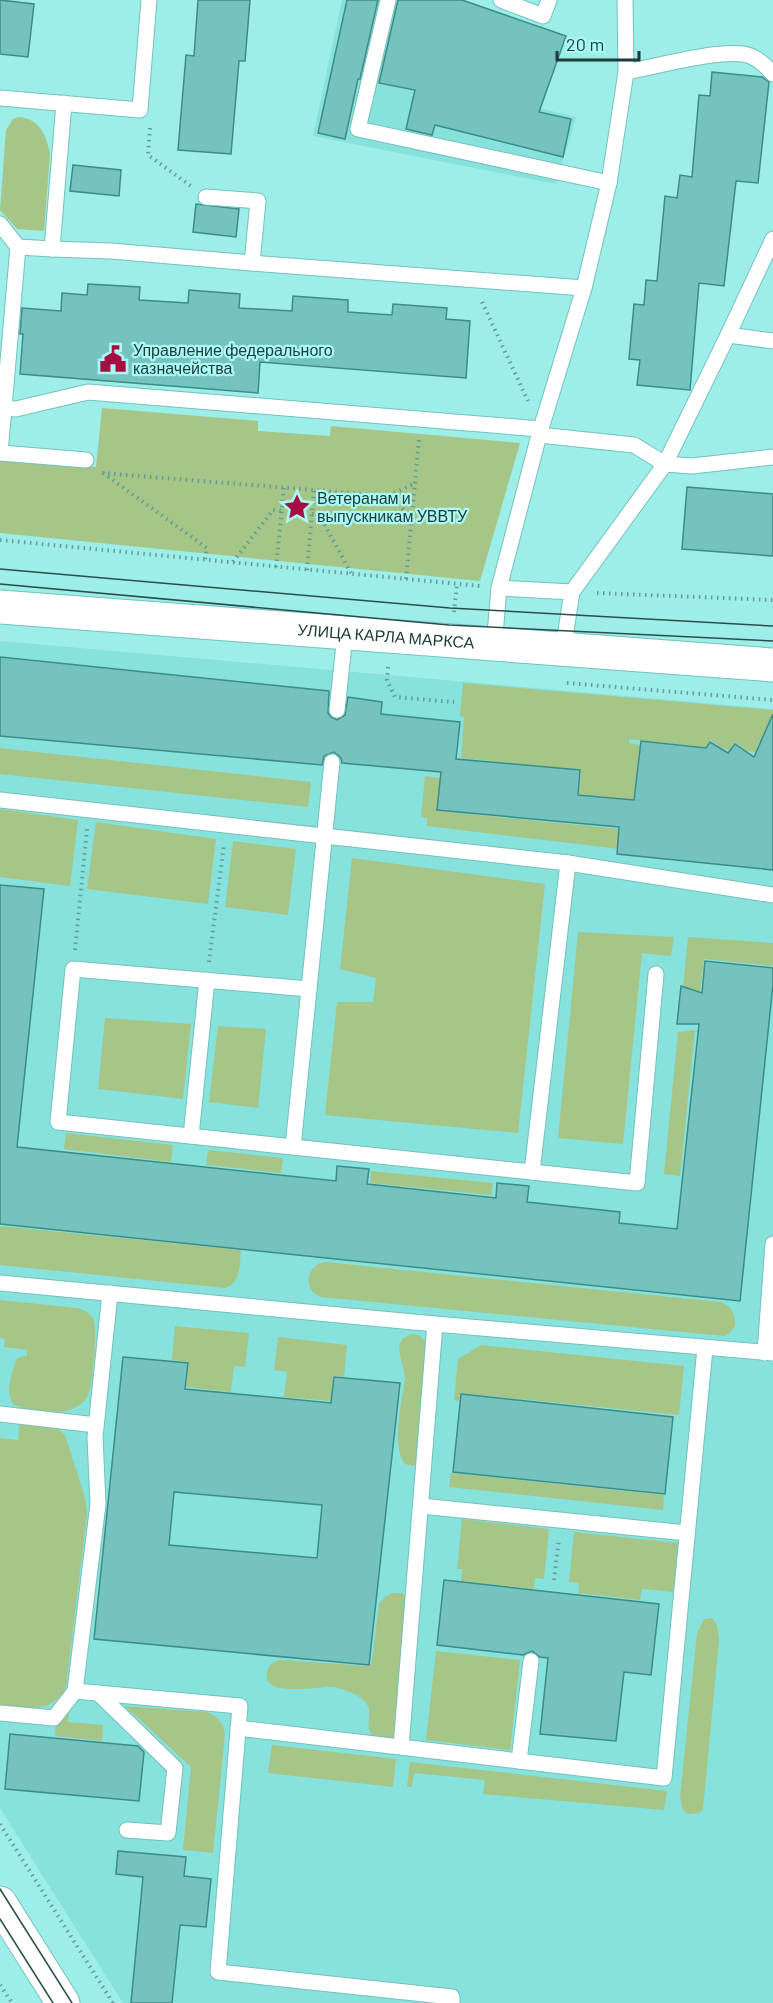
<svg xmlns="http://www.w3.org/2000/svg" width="773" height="2003" viewBox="0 0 773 2003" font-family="Barlow,sans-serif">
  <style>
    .built { fill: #87e1dc }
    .green { fill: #a5c687 }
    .building { fill: #75c3bf; stroke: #3c8c88; stroke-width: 1.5; fill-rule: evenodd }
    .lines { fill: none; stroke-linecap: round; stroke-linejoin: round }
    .service-casing { stroke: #73c2bd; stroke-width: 17 }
    .tertiary-casing { stroke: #73c2bd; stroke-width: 35 }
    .secondary-casing { stroke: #73c2bd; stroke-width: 35 }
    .path { stroke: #629d99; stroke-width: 4; stroke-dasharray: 1.5 4.5; stroke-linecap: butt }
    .service { stroke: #fff; stroke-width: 15 }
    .tertiary { stroke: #fff; stroke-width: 33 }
    .secondary { stroke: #fff; stroke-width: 33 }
    .tram { stroke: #294e4c; stroke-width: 1.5 }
    .labels { text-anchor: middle; stroke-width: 4.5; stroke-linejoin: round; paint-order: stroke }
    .poi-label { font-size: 16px; fill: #1b3c3a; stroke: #abfaf5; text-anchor: start }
    .street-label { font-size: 16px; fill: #1b3c3a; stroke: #abfaf5 }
  </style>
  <rect width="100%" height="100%" fill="#9dede8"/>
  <g class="built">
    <path d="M 342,0 L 429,0 L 481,94 L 576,117 L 556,184 L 313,136 Z"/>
    <path d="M 0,641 L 773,709 L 773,2003 L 123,2003 L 0,1808 Z"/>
  </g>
  <g class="green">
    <path d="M 19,117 C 40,119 46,135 50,154 L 44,231 L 17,229 L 0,210 L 6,130 L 13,119 Z"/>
    <path d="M 102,408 L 258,421 L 258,431 L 330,436 L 331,426 L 520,443 L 480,581 L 0,533 L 0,460 L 96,467 Z"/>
    <path d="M 463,683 L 773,710 L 773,754 L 759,743 L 755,752 L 747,751 L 735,742 L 729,750 L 724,749 L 710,740 L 705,747 L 629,739 L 629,743 L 640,745 L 633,800 L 579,794 L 581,770 L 461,758 L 464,717 L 460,716 Z"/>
    <path d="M 0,748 L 311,782 L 308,807 L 0,774 Z"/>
    <path d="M 425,776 L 440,778 L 437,811 L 630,830 L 628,850 L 427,826 L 427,818 L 421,817 Z"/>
    <path d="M 0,809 L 78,820 L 70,886 L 0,877 Z"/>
    <path d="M 96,822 L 216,839 L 208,904 L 87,889 Z"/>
    <path d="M 233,841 L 296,849 L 288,915 L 225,907 Z"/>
    <path d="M 352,858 L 545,884 L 518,1133 L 325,1115 L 337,1002 L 373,1002 L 376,978 L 340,969 Z"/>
    <path d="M 578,932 L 674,937 L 671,956 L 642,953 L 623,1144 L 558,1138 Z"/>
    <path d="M 688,937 L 773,943 L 773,966 L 704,959 L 700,992 L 683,987 Z"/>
    <path d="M 105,1018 L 191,1024 L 183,1099 L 98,1089 Z"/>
    <path d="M 218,1026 L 266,1029 L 258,1108 L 209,1102 Z"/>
    <path d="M 695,1030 L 680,1176 L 664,1174 L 678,1032 Z"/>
    <path d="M 66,1133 L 173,1145 L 171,1162 L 64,1149 Z"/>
    <path d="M 208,1150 L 283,1158 L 281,1173 L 206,1165 Z"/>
    <path d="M 371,1171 L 493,1183 L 491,1195 L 370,1183 Z"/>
    <path d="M 0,1226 L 241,1250 C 240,1265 241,1283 225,1288 L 0,1265 Z"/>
    <path d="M 325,1262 L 720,1302 C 731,1306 736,1313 735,1326 L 730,1333 L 724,1336 L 321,1297 C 303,1291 305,1265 325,1262 Z"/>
    <path d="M 0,1300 L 77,1308 C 83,1309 89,1312 93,1318 C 98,1328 93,1380 89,1393 C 88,1397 85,1401 81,1404 C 63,1417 42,1412 21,1410 L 21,1407 L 14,1405 C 4,1391 12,1375 16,1360 L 22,1356 L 27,1356 L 27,1350 L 4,1347 L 5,1339 L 0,1338 Z"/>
    <path d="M 175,1326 L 249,1333 L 245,1367 L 234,1366 L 231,1392 L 186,1387 L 189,1362 L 172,1360 Z"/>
    <path d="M 413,1334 L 420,1336 L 428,1345 L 417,1464 L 413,1466 L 405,1464 C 391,1446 402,1401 405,1378 C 404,1362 389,1338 413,1334 Z"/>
    <path d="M 278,1337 L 347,1345 L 344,1377 L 333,1376 L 331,1401 L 284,1397 L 287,1372 L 274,1370 Z"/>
    <path d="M 481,1345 L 684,1366 L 679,1415 L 460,1393 L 459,1401 L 454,1400 L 458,1359 Z"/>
    <path d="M 19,1424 L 57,1428 L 65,1435 L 85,1498 L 87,1514 L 66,1687 C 52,1715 26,1708 0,1705 L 0,1438 L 18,1440 Z"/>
    <path d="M 451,1473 L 664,1495 L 663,1510 L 449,1487 Z"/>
    <path d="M 462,1519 L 549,1529 L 544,1579 L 535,1578 L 534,1589 L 461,1581 L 462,1569 L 457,1569 Z"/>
    <path d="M 574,1532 L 678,1543 L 673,1592 L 642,1589 L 640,1600 L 578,1593 L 579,1583 L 569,1582 Z"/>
    <path d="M 393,1593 L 402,1593 L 408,1599 L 399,1738 L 381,1742 C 377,1740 373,1737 371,1733 C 364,1721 376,1709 362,1699 C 354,1693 342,1688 332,1687 C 320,1686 253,1700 269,1667 C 271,1663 276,1661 280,1660 L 369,1666 L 372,1661 L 379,1604 L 385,1597 Z"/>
    <path d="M 712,1618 L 717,1625 L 719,1640 L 703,1809 L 699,1813 L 688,1814 L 683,1810 L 680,1797 L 697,1633 L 704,1619 Z"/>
    <path d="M 436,1651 L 520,1660 L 510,1750 L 426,1740 Z"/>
    <path d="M 125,1706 L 206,1712 C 218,1715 223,1723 225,1735 L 213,1853 L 183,1850 L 191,1767 Z"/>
    <path d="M 69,1711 L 68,1722 L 103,1725 L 102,1741 L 55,1736 L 56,1720 Z"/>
    <path d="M 272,1745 L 396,1759 L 393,1787 L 268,1773 Z"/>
    <path d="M 410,1762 L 667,1791 L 664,1810 L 483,1794 L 485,1780 L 414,1773 L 412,1787 L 407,1787 Z"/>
  </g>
  <g class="building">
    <path d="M 0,0 L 34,4 L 28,57 L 0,54 Z"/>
    <path d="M 198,0 L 250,0 L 245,61 L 239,61 L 231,154 L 178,150 L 186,55 L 194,56 Z"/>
    <path d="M 347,0 L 378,0 L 360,79 L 358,79 L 345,139 L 318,133 Z"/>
    <path d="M 398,0 L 462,0 L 566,36 L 539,112 L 571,119 L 563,157 L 435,125 L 432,135 L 406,129 L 415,90 L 379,83 Z"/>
    <path d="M 712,72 L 762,77 L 769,82 L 758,183 L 736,181 L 724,286 L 699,283 L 690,390 L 637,385 L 640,360 L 629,359 L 634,304 L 644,305 L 646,280 L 657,281 L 665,196 L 677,198 L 680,175 L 692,177 L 699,95 L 710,96 Z"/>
    <path d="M 73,165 L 121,170 L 119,196 L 70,191 Z"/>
    <path d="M 196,204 L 239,209 L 236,237 L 193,232 Z"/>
    <path d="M 88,284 L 140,287 L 139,300 L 188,303 L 189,290 L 240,294 L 239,308 L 292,311 L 293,296 L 348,300 L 348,312 L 392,315 L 393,304 L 447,308 L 446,319 L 470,321 L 466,378 L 260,362 L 258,393 L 20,374 L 23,334 L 20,334 L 22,308 L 61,311 L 62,293 L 87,295 Z"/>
    <path d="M 687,487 L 773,494 L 773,556 L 682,549 Z"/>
    <path d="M 0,657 L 329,691 L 328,713 L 331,717 L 337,720 L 345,715 L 348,697 L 382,702 L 381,714 L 460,722 L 456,759 L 580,770 L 578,795 L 634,800 L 641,741 L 706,748 L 710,742 L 728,753 L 735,744 L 754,757 L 773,714 L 773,870 L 617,854 L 619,827 L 437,810 L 441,772 L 342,763 L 341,758 L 334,752 L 324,756 L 322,765 L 0,736 Z"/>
    <path d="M 0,885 L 44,889 L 17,1147 L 336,1181 L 337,1166 L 369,1169 L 367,1184 L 496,1198 L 497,1183 L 529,1186 L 527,1202 L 620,1212 L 619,1223 L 677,1229 L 699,1024 L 677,1024 L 681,986 L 702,993 L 705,961 L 773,968 L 773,984 L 740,1301 L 0,1224 Z"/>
    <path d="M 123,1357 L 188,1363 L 185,1389 L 331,1403 L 334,1377 L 400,1383 L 369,1665 L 94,1639 ZM 174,1492 L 322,1505 L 317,1558 L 169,1545 Z"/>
    <path d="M 461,1394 L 673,1417 L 665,1494 L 453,1472 Z"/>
    <path d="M 444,1580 L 659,1604 L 651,1675 L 624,1672 L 616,1741 L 540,1734 L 548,1658 L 540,1657 L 532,1651 L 523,1655 L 437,1645 Z"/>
    <path d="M 10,1734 L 138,1746 L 144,1752 L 139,1801 L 5,1789 Z"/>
    <path d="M 118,1851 L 186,1857 L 184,1876 L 211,1879 L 206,1927 L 180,1925 L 172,2003 L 131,2003 L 143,1877 L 116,1874 Z"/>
  </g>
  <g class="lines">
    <defs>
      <g id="service">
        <path d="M 388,0 L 358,129 L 609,183"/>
        <path d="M 501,0 L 543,16 L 549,0"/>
        <path d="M 626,72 C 658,66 711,51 743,54 C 756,56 765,65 773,74"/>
        <path d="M 0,98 L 140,110 L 149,0"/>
        <path d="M 206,197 L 258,201 L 252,263"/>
        <path d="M 0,224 L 18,247"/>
        <path d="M 773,239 L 728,335 L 665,464 L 692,466 L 773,457"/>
        <path d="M 52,249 L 111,251 L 252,263 L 584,288"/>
        <path d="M 728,335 L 773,341"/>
        <path d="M 4,408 L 16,409 L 88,392 L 540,429"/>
        <path d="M 0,453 L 18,247 L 52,249 L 64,103"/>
        <path d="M 1,453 L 86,460"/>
        <path d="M 499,588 L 572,592"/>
        <path d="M 494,646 L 499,588 L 539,435"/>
        <path d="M 563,650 L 572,592 L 665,464 L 634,445 L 539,435 L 584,288 L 609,183 L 626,72 L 625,0"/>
        <path d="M 337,710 L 345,635"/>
        <path d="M 0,800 L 568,863 L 773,895"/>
        <path d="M 309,989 L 332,762"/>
        <path d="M 191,1136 L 207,980"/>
        <path d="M 293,1147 L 58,1122 L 73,969 L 309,989 L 293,1147 L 532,1172 L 568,863"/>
        <path d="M 532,1172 L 637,1183 L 656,974"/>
        <path d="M 0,1283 L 435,1324 L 773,1353"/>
        <path d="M 765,1353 L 773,1244"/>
        <path d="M 0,1414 L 96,1425"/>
        <path d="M 421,1506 L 687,1533"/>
        <path d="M 75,1691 L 98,1504 L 95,1437 L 110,1293"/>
        <path d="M 98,1693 L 175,1768 L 168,1833 L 127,1830"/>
        <path d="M 0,1713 L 54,1718 L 75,1691 L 240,1706 L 218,1972 L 452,1997 L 452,2003"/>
        <path d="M 238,1728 L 664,1778 L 705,1348"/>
        <path d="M 401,1747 L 435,1324"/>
        <path d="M 519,1761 L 531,1661"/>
      </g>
      <path id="tertiary" d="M 0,1903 L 63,2003"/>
      <g id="secondary">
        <path id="s1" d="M 0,607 L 773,665"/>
      </g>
    </defs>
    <use href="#service" class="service-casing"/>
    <use href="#tertiary" class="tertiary-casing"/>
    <use href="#secondary" class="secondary-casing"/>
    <g class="path">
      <path d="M 150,128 L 148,155 L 191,186"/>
      <path d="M 482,302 L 528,401"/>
      <path d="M 102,473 L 389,496 L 415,483"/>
      <path d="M 103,473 L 207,548 L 205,560"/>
      <path d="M 389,496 L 412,517"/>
      <path d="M 312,514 L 319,515 L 351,573"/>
      <path d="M 0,540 L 480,586"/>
      <path d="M 233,562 L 273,510 L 281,511"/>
      <path d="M 276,567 L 284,488"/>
      <path d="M 307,570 L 314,490"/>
      <path d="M 406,579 L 419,439"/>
      <path d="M 597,593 L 773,600"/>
      <path d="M 454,612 L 457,584"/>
      <path d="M 388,667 L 387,680 L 395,697 L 454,702"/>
      <path d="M 567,683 L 773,700"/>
      <path d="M 75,950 L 87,829"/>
      <path d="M 209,962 L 224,844"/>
      <path d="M 554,1580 L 559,1539"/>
      <path d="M 0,1824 L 113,2003"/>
      <path d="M 0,1985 L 12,2003"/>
    </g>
    <use href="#service" class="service"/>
    <use href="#tertiary" class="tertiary"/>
    <use href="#secondary" class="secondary"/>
    <g class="tram">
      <path d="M 0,569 L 450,608 L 773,626"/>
      <path d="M 0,584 L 449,625 L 773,641"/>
      <path d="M 0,1889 L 72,2003"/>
      <path d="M 0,1919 L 53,2003"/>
    </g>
  </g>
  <defs>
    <symbol id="civic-bare" viewBox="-9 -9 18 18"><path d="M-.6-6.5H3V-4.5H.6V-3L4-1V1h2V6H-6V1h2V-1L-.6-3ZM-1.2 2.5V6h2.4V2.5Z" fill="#a60d40" stroke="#abfaf5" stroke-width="2.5" paint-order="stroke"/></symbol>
    <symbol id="sight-bare" viewBox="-9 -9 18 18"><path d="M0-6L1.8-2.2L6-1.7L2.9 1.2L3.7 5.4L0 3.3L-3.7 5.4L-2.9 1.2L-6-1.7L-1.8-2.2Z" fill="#a60d40" stroke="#abfaf5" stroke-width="2.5" paint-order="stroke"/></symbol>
  </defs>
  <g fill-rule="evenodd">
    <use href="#civic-bare" x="94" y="340" width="38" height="38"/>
    <use href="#sight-bare" x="278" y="488" width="38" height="38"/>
  </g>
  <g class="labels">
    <g class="poi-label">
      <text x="133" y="356">Управление федерального<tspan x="133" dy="18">казначейства</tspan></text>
      <text x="317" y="504">Ветеранам и<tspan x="317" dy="18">выпускникам УВВТУ</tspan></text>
    </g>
    <g class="street-label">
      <text dy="6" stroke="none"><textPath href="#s1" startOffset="387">УЛИЦА КАРЛА МАРКСА</textPath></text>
    </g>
  </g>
  <path d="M557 51v9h82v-9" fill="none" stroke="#1b3c3a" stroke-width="3"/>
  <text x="566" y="51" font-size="18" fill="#1b3c3a" stroke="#abfaf5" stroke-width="4.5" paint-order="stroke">20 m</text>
</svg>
